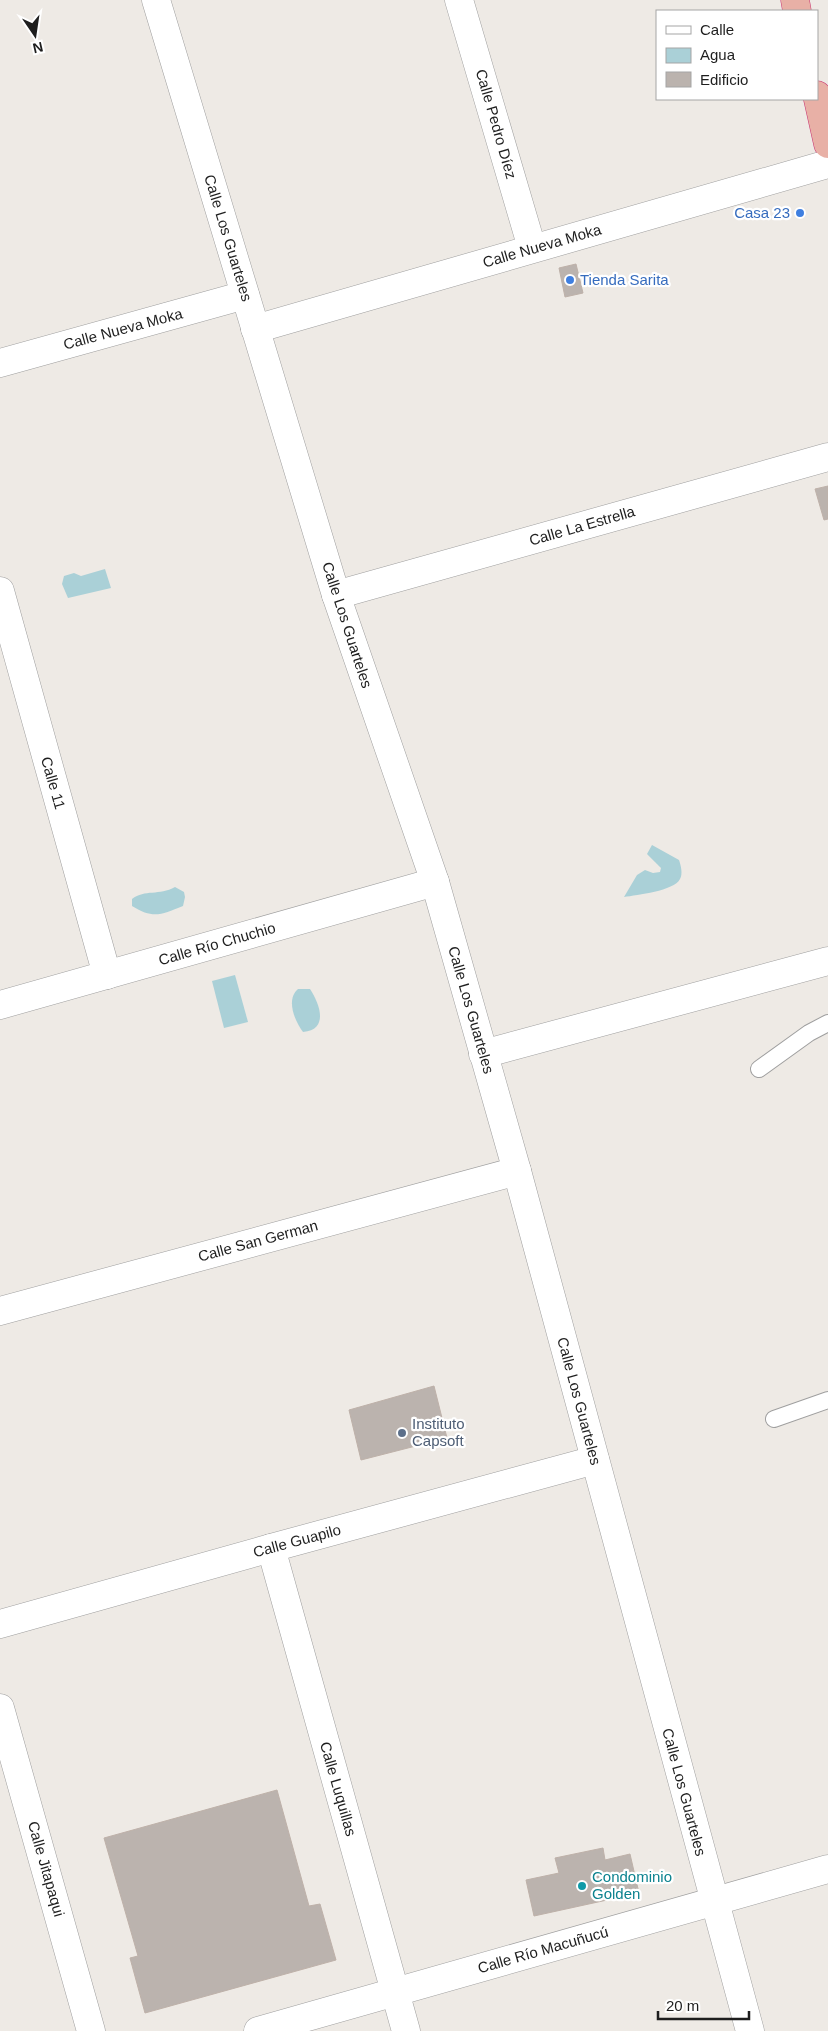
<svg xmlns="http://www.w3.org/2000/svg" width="828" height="2031" viewBox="0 0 828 2031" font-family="Helvetica,sans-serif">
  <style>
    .water { fill: #aad0d7 }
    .building { fill: #bbb3ae; stroke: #beb1a9 }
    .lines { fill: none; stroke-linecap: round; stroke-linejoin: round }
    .service-casing { stroke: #9f9f9f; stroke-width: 18 }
    .minor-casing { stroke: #9f9f9f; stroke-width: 29 }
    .trunk-casing { stroke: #c83672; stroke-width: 29 }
    .service { stroke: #fff; stroke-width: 16 }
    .minor { stroke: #fff; stroke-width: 28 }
    .trunk { stroke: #e8b0a6; stroke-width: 28 }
    .shop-dot { fill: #3f7fe0; stroke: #fff; stroke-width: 2 }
    .service-dot { fill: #5c6f8a; stroke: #fff; stroke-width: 2 }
    .culture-dot { fill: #0f9aa8; stroke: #fff; stroke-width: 2 }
    .labels { text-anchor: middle; stroke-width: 4.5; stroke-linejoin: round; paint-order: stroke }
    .street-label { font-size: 15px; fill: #1e1e1e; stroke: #fff }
    .shop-label { font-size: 15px; fill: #366cbe; stroke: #fff; text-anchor: end }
    .service-label { font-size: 15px; fill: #4e5e75; stroke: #fff; text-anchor: start }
    .culture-label { font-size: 15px; fill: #0d838f; stroke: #fff; text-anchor: start }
  </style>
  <rect width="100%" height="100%" fill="#eeeae5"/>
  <g class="water">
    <path d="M 105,569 L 111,588 L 68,598 L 62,584 L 64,576 L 74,573 L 81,576 Z"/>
    <path d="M 652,845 L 679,860 C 681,866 683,874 680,879 C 674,891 637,895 624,897 L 637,875 L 645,870 L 653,873 L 660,872 L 661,868 L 647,854 Z"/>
    <path d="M 175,887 L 184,892 L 185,897 L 183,906 C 161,915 153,919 132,906 L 132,899 C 145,889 159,896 175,887 Z"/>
    <path d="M 235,975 L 248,1022 L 224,1028 L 212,981 Z"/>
    <path d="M 298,989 L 310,989 C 320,1004 329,1030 303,1032 C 294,1020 286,999 298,989 Z"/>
  </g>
  <g class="building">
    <path d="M 576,264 L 583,293 L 565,297 L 559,268 Z"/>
    <path d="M 828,486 L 828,519 L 824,520 L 815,489 Z"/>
    <path d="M 434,1386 L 447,1438 L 361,1460 L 349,1410 Z"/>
    <path d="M 277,1790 L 309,1906 L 320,1904 L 336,1960 L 145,2013 L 130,1958 L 138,1956 L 104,1838 Z"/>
    <path d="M 603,1848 L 605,1860 L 630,1854 L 639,1893 L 534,1916 L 526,1880 L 559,1873 L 555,1858 Z"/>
  </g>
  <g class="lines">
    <defs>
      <g id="service">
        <path d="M 759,1069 L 809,1033 L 828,1023"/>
        <path d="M 774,1419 L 828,1400"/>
      </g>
      <g id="minor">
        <path d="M 156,0 L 336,595 L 435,882 L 517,1171 L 750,2031"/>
        <path d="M 459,0 L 532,248"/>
        <path d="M 255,329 L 828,164"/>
        <path d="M 0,363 L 245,295"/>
        <path d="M 0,591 L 107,975"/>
        <path d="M 336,595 L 828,457"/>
        <path d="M 0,1005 L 435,882"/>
        <path d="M 483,1054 L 828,961"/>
        <path d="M 0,1311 L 517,1171"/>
        <path d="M 271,1548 L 406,2031"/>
        <path d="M 0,1624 L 271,1548 L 595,1460"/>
        <path d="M 0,1708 L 91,2031"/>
        <path d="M 258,2031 L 828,1869"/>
      </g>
      <g id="trunk">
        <path d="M 795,0 L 797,11"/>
        <path d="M 817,95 L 828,144"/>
      </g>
    </defs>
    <use href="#service" class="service-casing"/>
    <use href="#minor" class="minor-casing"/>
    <use href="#trunk" class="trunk-casing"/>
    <use href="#service" class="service"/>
    <use href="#minor" class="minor"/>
    <use href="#trunk" class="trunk"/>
  </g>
  <g class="shop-dot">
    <circle cx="800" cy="213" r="5"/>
    <circle cx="570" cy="280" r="5"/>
  </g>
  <circle class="service-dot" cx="402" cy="1433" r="5"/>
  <circle class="culture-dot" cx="582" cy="1886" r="5"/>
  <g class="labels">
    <g class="street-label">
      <text transform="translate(496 124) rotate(74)" y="5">Calle Pedro Díez</text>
      <text transform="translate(228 238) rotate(73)" y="5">Calle Los Guarteles</text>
      <text transform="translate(542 246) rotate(-16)" y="5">Calle Nueva Moka</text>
      <text transform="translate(123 329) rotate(-15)" y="5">Calle Nueva Moka</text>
      <text transform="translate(582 526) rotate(-16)" y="5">Calle La Estrella</text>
      <text transform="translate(347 625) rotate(72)" y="5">Calle Los Guarteles</text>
      <text transform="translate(53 783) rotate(74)" y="5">Calle 11</text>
      <text transform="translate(217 944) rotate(-16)" y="5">Calle Río Chuchio</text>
      <text transform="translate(471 1010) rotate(74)" y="5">Calle Los Guarteles</text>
      <text transform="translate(258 1241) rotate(-15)" y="5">Calle San German</text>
      <text transform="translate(579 1401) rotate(75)" y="5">Calle Los Guarteles</text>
      <text transform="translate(297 1541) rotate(-15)" y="5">Calle Guapilo</text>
      <text transform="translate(338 1789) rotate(74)" y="5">Calle Luquillas</text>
      <text transform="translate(684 1792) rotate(75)" y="5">Calle Los Guarteles</text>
      <text transform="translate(46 1869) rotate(74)" y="5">Calle Jitapaqui</text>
      <text transform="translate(543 1950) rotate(-16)" y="5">Calle Río Macuñucú</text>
    </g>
    <g class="shop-label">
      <text x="790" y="218">Casa 23</text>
      <text x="580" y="285" text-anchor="start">Tienda Sarita</text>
    </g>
    <g class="service-label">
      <text x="412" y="1429">Instituto<tspan x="412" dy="17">Capsoft</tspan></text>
    </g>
    <g class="culture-label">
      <text x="592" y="1882">Condominio<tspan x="592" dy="17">Golden</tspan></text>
    </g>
  </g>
  <rect x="656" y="10" width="162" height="90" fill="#ffffff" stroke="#a5a5a5"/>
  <rect x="666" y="26" width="25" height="8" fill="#ffffff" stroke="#a5a5a5"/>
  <text x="700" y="35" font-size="15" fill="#1e1e1e">Calle</text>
  <rect x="666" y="48" width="25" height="15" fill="#aad0d7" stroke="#a5a5a5"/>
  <text x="700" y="60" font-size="15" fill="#1e1e1e">Agua</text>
  <rect x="666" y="72" width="25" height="15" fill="#bbb3ae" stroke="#a5a5a5"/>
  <text x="700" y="85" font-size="15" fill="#1e1e1e">Edificio</text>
  <g transform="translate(35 35) rotate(167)" stroke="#ffffff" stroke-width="4" paint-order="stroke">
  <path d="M0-4L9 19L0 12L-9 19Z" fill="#1e1e1e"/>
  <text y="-8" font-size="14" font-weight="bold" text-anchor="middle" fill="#1e1e1e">N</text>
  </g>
  <path d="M658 2011v8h91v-8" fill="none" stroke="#1e1e1e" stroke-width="2.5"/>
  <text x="666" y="2011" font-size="15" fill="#1e1e1e" stroke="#ffffff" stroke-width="4" paint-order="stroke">20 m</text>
</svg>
